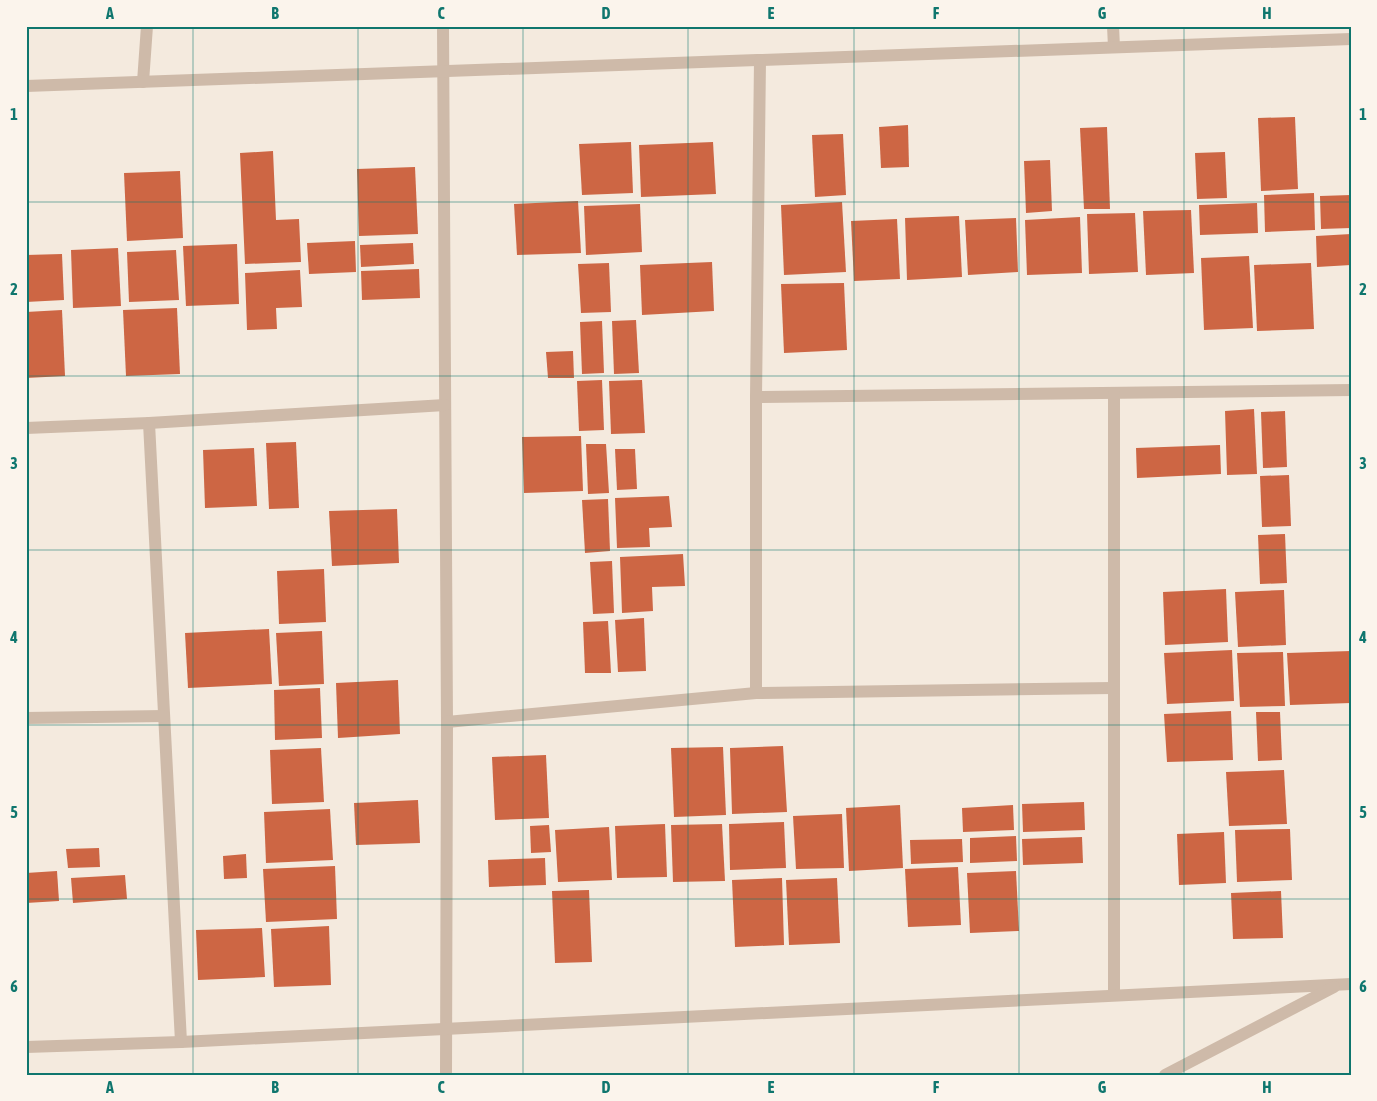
<svg xmlns="http://www.w3.org/2000/svg" width="1377" height="1101" viewBox="0 0 1377 1101" font-family="'Asap Condensed',sans-serif">
  <style>
    .building { fill: #cd6644 }
    .lines { fill: none; stroke-linecap: round; stroke-linejoin: round }
    .minor { stroke: #cebaa9; stroke-width: 12 }
    .grid { fill: none; stroke: #0f766e; stroke-width: 1; stroke-opacity: 0.55 }
    .neatline { fill: none; stroke: #0f766e; stroke-width: 2 }
    .grid-label { font-size: 16px; text-anchor: middle; font-weight: bold; fill: #0f766e }
  </style>
  <rect width="100%" height="100%" fill="#f4eade"/>
  <g class="building">
    <path d="M 1295,117 L 1298,189 L 1261,191 L 1258,118 Z"/>
    <path d="M 908,125 L 909,167 L 881,168 L 879,127 Z"/>
    <path d="M 1107,127 L 1110,209 L 1084,209 L 1080,128 Z"/>
    <path d="M 843,134 L 846,195 L 815,197 L 812,135 Z"/>
    <path d="M 631,142 L 633,193 L 582,195 L 579,144 Z"/>
    <path d="M 713,142 L 716,194 L 641,197 L 639,145 Z"/>
    <path d="M 273,151 L 276,220 L 299,219 L 301,262 L 245,264 L 240,153 Z"/>
    <path d="M 1225,152 L 1227,198 L 1197,199 L 1195,153 Z"/>
    <path d="M 1050,160 L 1052,211 L 1026,213 L 1024,161 Z"/>
    <path d="M 415,167 L 418,234 L 359,236 L 357,169 Z"/>
    <path d="M 180,171 L 183,238 L 127,241 L 124,173 Z"/>
    <path d="M 1314,193 L 1315,230 L 1265,232 L 1264,195 Z"/>
    <path d="M 1351,195 L 1351,228 L 1321,229 L 1320,196 Z"/>
    <path d="M 578,201 L 581,253 L 517,255 L 514,204 Z"/>
    <path d="M 842,202 L 846,272 L 784,275 L 781,205 Z"/>
    <path d="M 1257,203 L 1258,233 L 1200,235 L 1199,205 Z"/>
    <path d="M 640,204 L 642,252 L 586,255 L 584,206 Z"/>
    <path d="M 1191,210 L 1194,273 L 1146,275 L 1143,211 Z"/>
    <path d="M 1135,213 L 1138,272 L 1089,274 L 1087,214 Z"/>
    <path d="M 959,216 L 962,277 L 907,280 L 905,218 Z"/>
    <path d="M 1080,217 L 1082,273 L 1027,275 L 1025,220 Z"/>
    <path d="M 1016,218 L 1018,272 L 968,275 L 965,220 Z"/>
    <path d="M 897,219 L 900,279 L 854,281 L 851,221 Z"/>
    <path d="M 1351,234 L 1351,265 L 1317,267 L 1316,236 Z"/>
    <path d="M 355,241 L 356,272 L 309,274 L 307,243 Z"/>
    <path d="M 413,243 L 414,264 L 361,267 L 360,245 Z"/>
    <path d="M 237,244 L 239,304 L 186,306 L 183,246 Z"/>
    <path d="M 118,248 L 121,306 L 73,308 L 71,250 Z"/>
    <path d="M 176,250 L 179,300 L 129,302 L 127,252 Z"/>
    <path d="M 62,254 L 64,300 L 26,302 L 26,255 Z"/>
    <path d="M 1249,256 L 1253,328 L 1204,330 L 1201,258 Z"/>
    <path d="M 712,262 L 714,311 L 642,315 L 640,265 Z"/>
    <path d="M 609,263 L 611,312 L 581,313 L 578,264 Z"/>
    <path d="M 1311,263 L 1314,329 L 1257,331 L 1254,265 Z"/>
    <path d="M 419,269 L 420,298 L 362,300 L 361,271 Z"/>
    <path d="M 300,270 L 302,307 L 276,308 L 277,329 L 247,330 L 245,273 Z"/>
    <path d="M 844,283 L 847,350 L 784,353 L 781,284 Z"/>
    <path d="M 177,308 L 180,374 L 126,376 L 123,310 Z"/>
    <path d="M 62,310 L 65,376 L 26,378 L 26,312 Z"/>
    <path d="M 636,320 L 639,373 L 614,374 L 612,321 Z"/>
    <path d="M 602,321 L 604,373 L 582,374 L 580,322 Z"/>
    <path d="M 573,351 L 574,378 L 548,378 L 546,352 Z"/>
    <path d="M 602,380 L 604,430 L 579,431 L 577,381 Z"/>
    <path d="M 642,380 L 645,433 L 611,434 L 609,381 Z"/>
    <path d="M 1254,409 L 1257,474 L 1227,475 L 1225,411 Z"/>
    <path d="M 1285,411 L 1287,467 L 1263,468 L 1261,412 Z"/>
    <path d="M 581,436 L 583,491 L 524,493 L 522,437 Z"/>
    <path d="M 296,442 L 299,508 L 269,509 L 266,443 Z"/>
    <path d="M 586,444 L 606,444 L 609,493 L 588,494 Z"/>
    <path d="M 1220,445 L 1221,474 L 1137,478 L 1136,448 Z"/>
    <path d="M 254,448 L 257,506 L 205,508 L 203,450 Z"/>
    <path d="M 615,449 L 635,449 L 637,489 L 617,490 Z"/>
    <path d="M 1289,475 L 1291,526 L 1262,527 L 1260,476 Z"/>
    <path d="M 669,496 L 672,527 L 649,528 L 650,547 L 617,548 L 615,498 Z"/>
    <path d="M 608,499 L 610,551 L 585,553 L 582,500 Z"/>
    <path d="M 397,509 L 399,563 L 332,566 L 329,511 Z"/>
    <path d="M 1285,534 L 1287,583 L 1260,584 L 1258,535 Z"/>
    <path d="M 683,554 L 685,586 L 652,587 L 653,611 L 622,613 L 620,557 Z"/>
    <path d="M 612,561 L 614,613 L 593,614 L 590,562 Z"/>
    <path d="M 324,569 L 326,622 L 279,624 L 277,571 Z"/>
    <path d="M 1226,589 L 1228,642 L 1165,645 L 1163,592 Z"/>
    <path d="M 1284,590 L 1286,645 L 1238,647 L 1235,592 Z"/>
    <path d="M 644,618 L 646,671 L 618,672 L 615,620 Z"/>
    <path d="M 608,621 L 611,673 L 585,673 L 583,622 Z"/>
    <path d="M 269,629 L 272,684 L 188,688 L 185,633 Z"/>
    <path d="M 322,631 L 324,684 L 279,686 L 276,633 Z"/>
    <path d="M 1232,650 L 1234,701 L 1167,704 L 1164,653 Z"/>
    <path d="M 1351,651 L 1351,703 L 1290,705 L 1287,653 Z"/>
    <path d="M 1283,652 L 1285,706 L 1240,707 L 1237,653 Z"/>
    <path d="M 398,680 L 400,734 L 338,738 L 336,683 Z"/>
    <path d="M 320,688 L 322,738 L 275,740 L 274,690 Z"/>
    <path d="M 1231,711 L 1233,760 L 1167,762 L 1164,714 Z"/>
    <path d="M 1256,712 L 1280,712 L 1282,760 L 1258,761 Z"/>
    <path d="M 783,746 L 787,812 L 732,814 L 730,748 Z"/>
    <path d="M 723,747 L 726,815 L 674,817 L 671,748 Z"/>
    <path d="M 321,748 L 324,802 L 272,804 L 270,750 Z"/>
    <path d="M 546,755 L 549,818 L 495,820 L 492,757 Z"/>
    <path d="M 1284,770 L 1287,824 L 1229,826 L 1226,772 Z"/>
    <path d="M 418,800 L 420,843 L 356,845 L 354,803 Z"/>
    <path d="M 1084,802 L 1085,830 L 1023,832 L 1022,804 Z"/>
    <path d="M 900,805 L 903,868 L 849,871 L 846,808 Z"/>
    <path d="M 1013,805 L 1014,830 L 963,832 L 962,808 Z"/>
    <path d="M 330,809 L 333,860 L 266,863 L 264,812 Z"/>
    <path d="M 842,814 L 844,868 L 796,869 L 793,816 Z"/>
    <path d="M 784,822 L 786,868 L 730,870 L 729,824 Z"/>
    <path d="M 665,824 L 667,877 L 617,878 L 615,826 Z"/>
    <path d="M 722,824 L 725,881 L 673,882 L 671,825 Z"/>
    <path d="M 549,825 L 551,852 L 531,853 L 530,826 Z"/>
    <path d="M 609,827 L 612,880 L 558,882 L 555,830 Z"/>
    <path d="M 1290,829 L 1292,880 L 1237,882 L 1235,830 Z"/>
    <path d="M 1224,832 L 1226,883 L 1179,885 L 1177,834 Z"/>
    <path d="M 1016,836 L 1017,861 L 970,863 L 970,838 Z"/>
    <path d="M 1082,837 L 1083,863 L 1023,865 L 1022,839 Z"/>
    <path d="M 962,839 L 963,862 L 911,864 L 910,840 Z"/>
    <path d="M 99,848 L 100,867 L 68,868 L 66,849 Z"/>
    <path d="M 246,854 L 247,878 L 224,879 L 223,856 Z"/>
    <path d="M 545,858 L 546,885 L 489,887 L 488,860 Z"/>
    <path d="M 335,866 L 337,919 L 266,922 L 263,869 Z"/>
    <path d="M 958,867 L 961,925 L 908,927 L 905,869 Z"/>
    <path d="M 57,871 L 59,901 L 26,903 L 26,873 Z"/>
    <path d="M 1016,871 L 1019,931 L 970,933 L 967,873 Z"/>
    <path d="M 125,875 L 127,899 L 73,903 L 71,878 Z"/>
    <path d="M 782,878 L 784,945 L 735,947 L 732,880 Z"/>
    <path d="M 837,878 L 840,943 L 789,945 L 786,880 Z"/>
    <path d="M 589,890 L 592,962 L 555,963 L 552,891 Z"/>
    <path d="M 1281,891 L 1283,938 L 1233,939 L 1231,893 Z"/>
    <path d="M 329,926 L 331,985 L 274,987 L 271,929 Z"/>
    <path d="M 262,928 L 265,977 L 198,980 L 196,930 Z"/>
  </g>
  <g class="lines">
    <g class="minor">
      <path d="M 443,26 L 447,722 L 446,1075"/>
      <path d="M 1113,26 L 1114,47"/>
      <path d="M 143,82 L 147,26"/>
      <path d="M 26,86 L 1351,39"/>
      <path d="M 756,397 L 1351,390"/>
      <path d="M 149,423 L 181,1042"/>
      <path d="M 26,428 L 149,423 L 445,405"/>
      <path d="M 756,693 L 756,397 L 760,60"/>
      <path d="M 26,718 L 164,716"/>
      <path d="M 447,722 L 756,693 L 1113,688"/>
      <path d="M 1114,995 L 1114,394"/>
      <path d="M 26,1047 L 181,1042 L 1351,984"/>
      <path d="M 1165,1075 L 1334,987"/>
    </g>
  </g>
  <path class="grid" d="M 193,26 L 193,1075M 358,26 L 358,1075M 523,26 L 523,1075M 688,26 L 688,1075M 854,26 L 854,1075M 1019,26 L 1019,1075M 1184,26 L 1184,1075M 26,202 L 1351,202M 26,376 L 1351,376M 26,550 L 1351,550M 26,725 L 1351,725M 26,899 L 1351,899"/>
  <rect width="1377" height="1101" fill="none" stroke="#fbf4ec" stroke-width="55"/>
  <rect x="28" y="28" width="1322" height="1046" class="neatline"/>
  <g class="grid-label">
    <text x="110" y="19">A</text>
    <text x="275" y="19">B</text>
    <text x="441" y="19">C</text>
    <text x="606" y="19">D</text>
    <text x="771" y="19">E</text>
    <text x="936" y="19">F</text>
    <text x="1102" y="19">G</text>
    <text x="1267" y="19">H</text>
    <text x="14" y="120">1</text>
    <text x="1363" y="120">1</text>
    <text x="14" y="295">2</text>
    <text x="1363" y="295">2</text>
    <text x="14" y="469">3</text>
    <text x="1363" y="469">3</text>
    <text x="14" y="643">4</text>
    <text x="1363" y="643">4</text>
    <text x="14" y="818">5</text>
    <text x="1363" y="818">5</text>
    <text x="14" y="992">6</text>
    <text x="1363" y="992">6</text>
    <text x="110" y="1093">A</text>
    <text x="275" y="1093">B</text>
    <text x="441" y="1093">C</text>
    <text x="606" y="1093">D</text>
    <text x="771" y="1093">E</text>
    <text x="936" y="1093">F</text>
    <text x="1102" y="1093">G</text>
    <text x="1267" y="1093">H</text>
  </g>
</svg>
